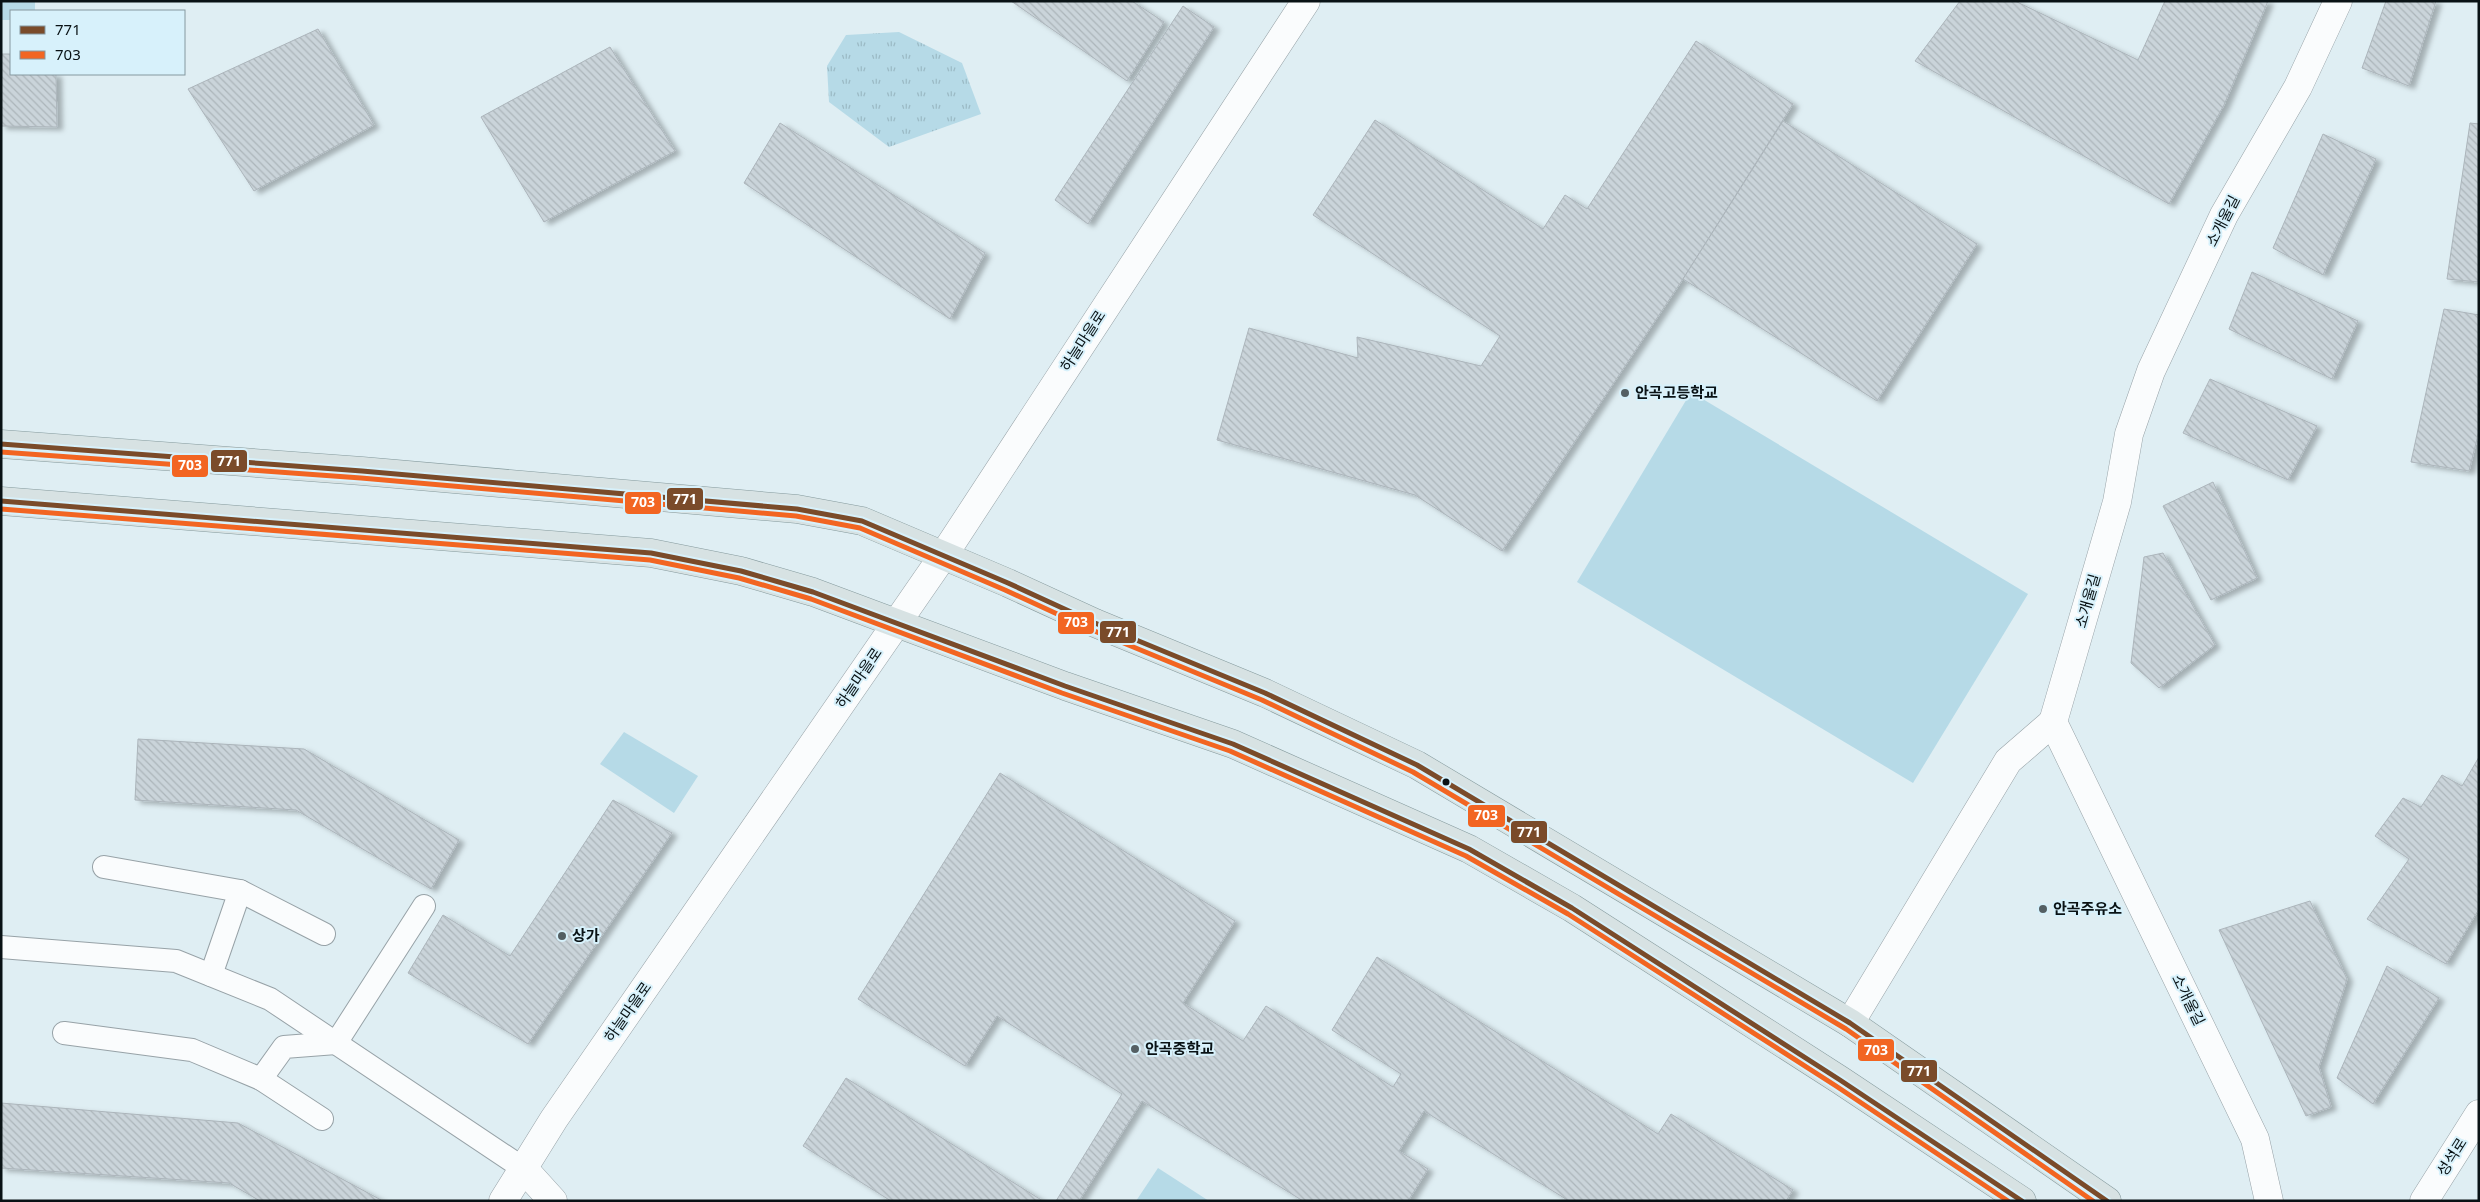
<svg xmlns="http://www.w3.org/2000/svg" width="2480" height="1202" viewBox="0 0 2480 1202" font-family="'Noto Sans','Noto Sans KR',sans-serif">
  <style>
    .park { fill: url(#park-tufts) }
    .pitch { fill: #b6dae7 }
    .building { fill: url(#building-back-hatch); stroke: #acb5bb; filter: url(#shadow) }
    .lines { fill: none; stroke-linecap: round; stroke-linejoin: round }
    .service-casing { stroke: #97a2a7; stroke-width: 24 }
    .minor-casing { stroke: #97a2a7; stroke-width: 29 }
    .tertiary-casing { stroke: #97a2a7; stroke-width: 29 }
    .secondary-casing { stroke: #97a2a7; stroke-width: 29 }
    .primary-casing { stroke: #859a9d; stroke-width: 29 }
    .service { stroke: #fafcfd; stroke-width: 22 }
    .minor { stroke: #fafcfd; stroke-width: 28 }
    .tertiary { stroke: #fafcfd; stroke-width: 28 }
    .secondary { stroke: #fafcfd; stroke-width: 28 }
    .primary { stroke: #d7e2e3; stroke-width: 28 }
    .bus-1-casing { stroke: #d7f1fb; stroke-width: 9 }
    .bus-2-casing { stroke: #d7f1fb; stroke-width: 9 }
    .bus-1 { stroke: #7a4b2a; stroke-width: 5 }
    .bus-2 { stroke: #f26522; stroke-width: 5 }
    .poi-dot { fill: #545f63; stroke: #d7f1fb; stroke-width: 2 }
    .bus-dot { fill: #091215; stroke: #d7f1fb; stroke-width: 2 }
    .labels { text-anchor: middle; stroke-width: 4; stroke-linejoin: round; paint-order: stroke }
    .street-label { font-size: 15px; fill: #091215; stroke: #d7f1fb }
    .poi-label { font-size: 15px; font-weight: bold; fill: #091215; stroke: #d7f1fb; text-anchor: start }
    .line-badge { stroke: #d7f1fb; stroke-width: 2 }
    .badge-label { font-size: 14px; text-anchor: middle; font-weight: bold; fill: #fff }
  </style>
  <defs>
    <pattern id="park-tufts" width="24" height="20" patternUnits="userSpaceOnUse" patternTransform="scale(1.25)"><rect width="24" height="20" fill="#b6dae7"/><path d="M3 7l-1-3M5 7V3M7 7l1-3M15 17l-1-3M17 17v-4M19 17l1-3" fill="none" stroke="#9bbac5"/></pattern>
    <pattern id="building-back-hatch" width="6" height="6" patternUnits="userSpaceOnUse" patternTransform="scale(1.25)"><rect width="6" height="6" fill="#cad4da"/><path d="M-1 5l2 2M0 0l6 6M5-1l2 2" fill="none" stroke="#acb5ba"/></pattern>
    <filter id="shadow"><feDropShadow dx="5.5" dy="3" stdDeviation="2.5" flood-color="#0004"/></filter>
  </defs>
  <rect width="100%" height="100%" fill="#dfeef3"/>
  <path class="park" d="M 899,32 L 962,63 L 981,114 L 889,147 L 829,102 L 827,66 L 846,35 Z"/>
  <g class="pitch">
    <path d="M 1,1 L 35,1 L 35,11 L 11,11 L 11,20 L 1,20 Z"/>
    <path d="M 1691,392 L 2028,594 L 1913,783 L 1577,582 Z"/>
    <path d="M 624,732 L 698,776 L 674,813 L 600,764 Z"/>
    <path d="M 1158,1168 L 1209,1201 L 1136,1201 Z"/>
  </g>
  <g class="building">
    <path d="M 1011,1 L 1132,1 L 1164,22 L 1127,81 Z"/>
    <path d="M 1960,1 L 2015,1 L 2138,60 L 2165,1 L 2268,1 L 2224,105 L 2169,204 L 1915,61 Z"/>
    <path d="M 2386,1 L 2436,1 L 2409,86 L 2362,68 Z"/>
    <path d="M 1183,6 L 1214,27 L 1088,224 L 1055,200 Z"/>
    <path d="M 318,29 L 374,125 L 254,191 L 188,89 Z"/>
    <path d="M 1696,41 L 1793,104 L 1683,279 L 1502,551 L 1415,495 L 1217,440 L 1249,328 L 1358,358 L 1357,337 L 1481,366 L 1500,336 L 1313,215 L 1375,120 L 1543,229 L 1565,195 L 1587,209 Z"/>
    <path d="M 610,47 L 675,151 L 544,222 L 481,117 Z"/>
    <path d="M 1,54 L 11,54 L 11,74 L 56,74 L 57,127 L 1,126 Z"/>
    <path d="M 1783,121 L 1977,244 L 1877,401 L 1683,279 Z"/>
    <path d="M 780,123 L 985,253 L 950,319 L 744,183 Z"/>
    <path d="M 2470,123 L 2479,124 L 2479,282 L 2447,279 Z"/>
    <path d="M 2323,134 L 2376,159 L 2323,275 L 2273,248 Z"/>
    <path d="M 2252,272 L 2358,321 L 2332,379 L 2229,329 Z"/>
    <path d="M 2444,309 L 2479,315 L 2479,431 L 2469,471 L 2411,462 Z"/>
    <path d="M 2210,379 L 2317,426 L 2288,480 L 2183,433 Z"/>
    <path d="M 2213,482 L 2257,578 L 2211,600 L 2163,506 Z"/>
    <path d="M 2163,553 L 2215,645 L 2159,688 L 2131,663 L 2144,557 Z"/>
    <path d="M 138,739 L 304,749 L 459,840 L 431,889 L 296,810 L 135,800 Z"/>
    <path d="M 2479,757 L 2479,909 L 2446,964 L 2367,919 L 2409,859 L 2375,836 L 2403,798 L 2421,807 L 2442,775 L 2462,786 Z"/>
    <path d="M 1000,773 L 1235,921 L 1183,1003 L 1243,1041 L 1266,1006 L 1393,1087 L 1401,1074 L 1332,1030 L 1377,957 L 1658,1134 L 1671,1114 L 1793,1190 L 1786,1201 L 1569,1201 L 1424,1111 L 1399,1151 L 1428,1169 L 1408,1201 L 1303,1201 L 1142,1101 L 1079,1201 L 1056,1201 L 1122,1094 L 997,1016 L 965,1066 L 858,999 Z"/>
    <path d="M 613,800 L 672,833 L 528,1044 L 408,973 L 443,915 L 510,956 Z"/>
    <path d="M 2310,901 L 2347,979 L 2319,1067 L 2331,1107 L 2306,1116 L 2219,930 Z"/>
    <path d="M 2387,966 L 2439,998 L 2373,1104 L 2337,1078 Z"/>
    <path d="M 846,1078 L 1043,1201 L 891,1201 L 803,1146 Z"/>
    <path d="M 1,1103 L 238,1123 L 383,1201 L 260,1201 L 229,1183 L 1,1168 Z"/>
  </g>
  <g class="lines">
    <defs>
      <g id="service">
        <path d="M 104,867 L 240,891 L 324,934"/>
        <path d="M 1,947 L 176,961 L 270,999 L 524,1169"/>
        <path d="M 211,975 L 240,891"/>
        <path d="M 64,1033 L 192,1050 L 261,1079 L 322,1119"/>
        <path d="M 261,1079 L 284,1047 L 336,1043 L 424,906"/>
      </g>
      <g id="minor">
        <path d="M 1850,1023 L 2008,761 L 2053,722"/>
        <path d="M 524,1169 L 553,1201"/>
        <path d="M 2269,1201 L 2255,1139 L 2053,722 L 2117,502 L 2129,434 L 2151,371 L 2224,215 L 2298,87 L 2338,1"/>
      </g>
      <path id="tertiary" d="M 2424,1201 L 2479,1114"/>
      <path id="secondary" d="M 503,1201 L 554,1119 L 943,556 L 1306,1"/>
      <g id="primary">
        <path d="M 1,444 L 362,471 L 797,509 L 862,521 L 1008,583 L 1095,623 L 1265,693 L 1417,765 L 1850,1023 L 2107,1201"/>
        <path d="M 1,501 L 651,553 L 741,571 L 813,592 L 1065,686 L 1233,744 L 1469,849 L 1572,908 L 1840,1080 L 2022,1201"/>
      </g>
    </defs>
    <use href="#service" class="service-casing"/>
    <use href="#minor" class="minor-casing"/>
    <use href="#tertiary" class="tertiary-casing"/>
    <use href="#secondary" class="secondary-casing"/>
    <use href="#primary" class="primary-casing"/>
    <use href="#service" class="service"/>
    <use href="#minor" class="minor"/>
    <use href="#tertiary" class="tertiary"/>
    <use href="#secondary" class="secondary"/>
    <use href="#primary" class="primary"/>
    <defs>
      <g id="bus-1">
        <path d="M 1,444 L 362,471 L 797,509 L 862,521 L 1008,583 L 1095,623 L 1265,693 L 1417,765 L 1850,1023 L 2107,1201"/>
        <path d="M 1,501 L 651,553 L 741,571 L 813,592 L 1065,686 L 1233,744 L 1469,849 L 1572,908 L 1840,1080 L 2022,1201"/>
      </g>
      <g id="bus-2">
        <path d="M 1,452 L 361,478 L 796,516 L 860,528 L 1005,590 L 1092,630 L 1262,700 L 1413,772 L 1846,1029 L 2093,1201"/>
        <path d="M 1,509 L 650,560 L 739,578 L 811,599 L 1062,693 L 1230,751 L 1466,856 L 1568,914 L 1836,1086 L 2008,1201"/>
      </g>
    </defs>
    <use href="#bus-1" class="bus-1-casing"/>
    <use href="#bus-2" class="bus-2-casing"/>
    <use href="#bus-1" class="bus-1"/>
    <use href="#bus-2" class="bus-2"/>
  </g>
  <g class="poi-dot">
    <circle cx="1625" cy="393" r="5"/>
    <circle cx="2043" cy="909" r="5"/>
    <circle cx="562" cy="936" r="5"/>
    <circle cx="1135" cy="1049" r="5"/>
  </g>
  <circle class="bus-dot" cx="1446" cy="782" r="4.5"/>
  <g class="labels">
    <g class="street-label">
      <text transform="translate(2223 221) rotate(-63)" y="5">소개울길</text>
      <text transform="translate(1083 341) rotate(-57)" y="5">하늘마을로</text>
      <text transform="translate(2088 601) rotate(-74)" y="5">소개울길</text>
      <text transform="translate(859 678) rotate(-56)" y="5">하늘마을로</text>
      <text transform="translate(2188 1000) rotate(64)" y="5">소개울길</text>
      <text transform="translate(628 1012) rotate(-55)" y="5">하늘마을로</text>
      <text transform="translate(2452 1157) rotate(-58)" y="5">성석로</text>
    </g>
    <g class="poi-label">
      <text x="1635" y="398">안곡고등학교</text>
      <text x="2053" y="914">안곡주유소</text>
      <text x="572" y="941">상가</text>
      <text x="1145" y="1054">안곡중학교</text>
    </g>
  </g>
  <g class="line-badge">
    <rect x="210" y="449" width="38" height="24" rx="5" fill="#7a4b2a"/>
    <rect x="171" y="454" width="38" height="24" rx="5" fill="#f26522"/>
    <rect x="666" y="487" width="38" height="24" rx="5" fill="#7a4b2a"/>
    <rect x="624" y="491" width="38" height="24" rx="5" fill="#f26522"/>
    <rect x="1057" y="611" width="38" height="24" rx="5" fill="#f26522"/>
    <rect x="1099" y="620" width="38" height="24" rx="5" fill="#7a4b2a"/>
    <rect x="1467" y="804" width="39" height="24" rx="5" fill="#f26522"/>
    <rect x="1510" y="820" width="38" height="24" rx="5" fill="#7a4b2a"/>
    <rect x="1857" y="1038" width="38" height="24" rx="5" fill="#f26522"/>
    <rect x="1900" y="1059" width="38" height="24" rx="5" fill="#7a4b2a"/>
  </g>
  <g class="badge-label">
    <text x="229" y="466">771</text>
    <text x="190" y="470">703</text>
    <text x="685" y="504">771</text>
    <text x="643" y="507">703</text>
    <text x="1076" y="627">703</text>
    <text x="1118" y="637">771</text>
    <text x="1486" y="820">703</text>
    <text x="1529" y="837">771</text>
    <text x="1876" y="1055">703</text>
    <text x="1919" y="1076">771</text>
  </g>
  <rect width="2480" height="1202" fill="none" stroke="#091215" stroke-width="5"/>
  <rect x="10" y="10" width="175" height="65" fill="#d7f1fb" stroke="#85989f"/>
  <rect x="20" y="26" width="25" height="8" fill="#7a4b2a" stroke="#85989f"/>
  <text x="55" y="35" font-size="15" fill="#091215">771</text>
  <rect x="20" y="51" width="25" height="8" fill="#f26522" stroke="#85989f"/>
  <text x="55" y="60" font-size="15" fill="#091215">703</text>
</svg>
